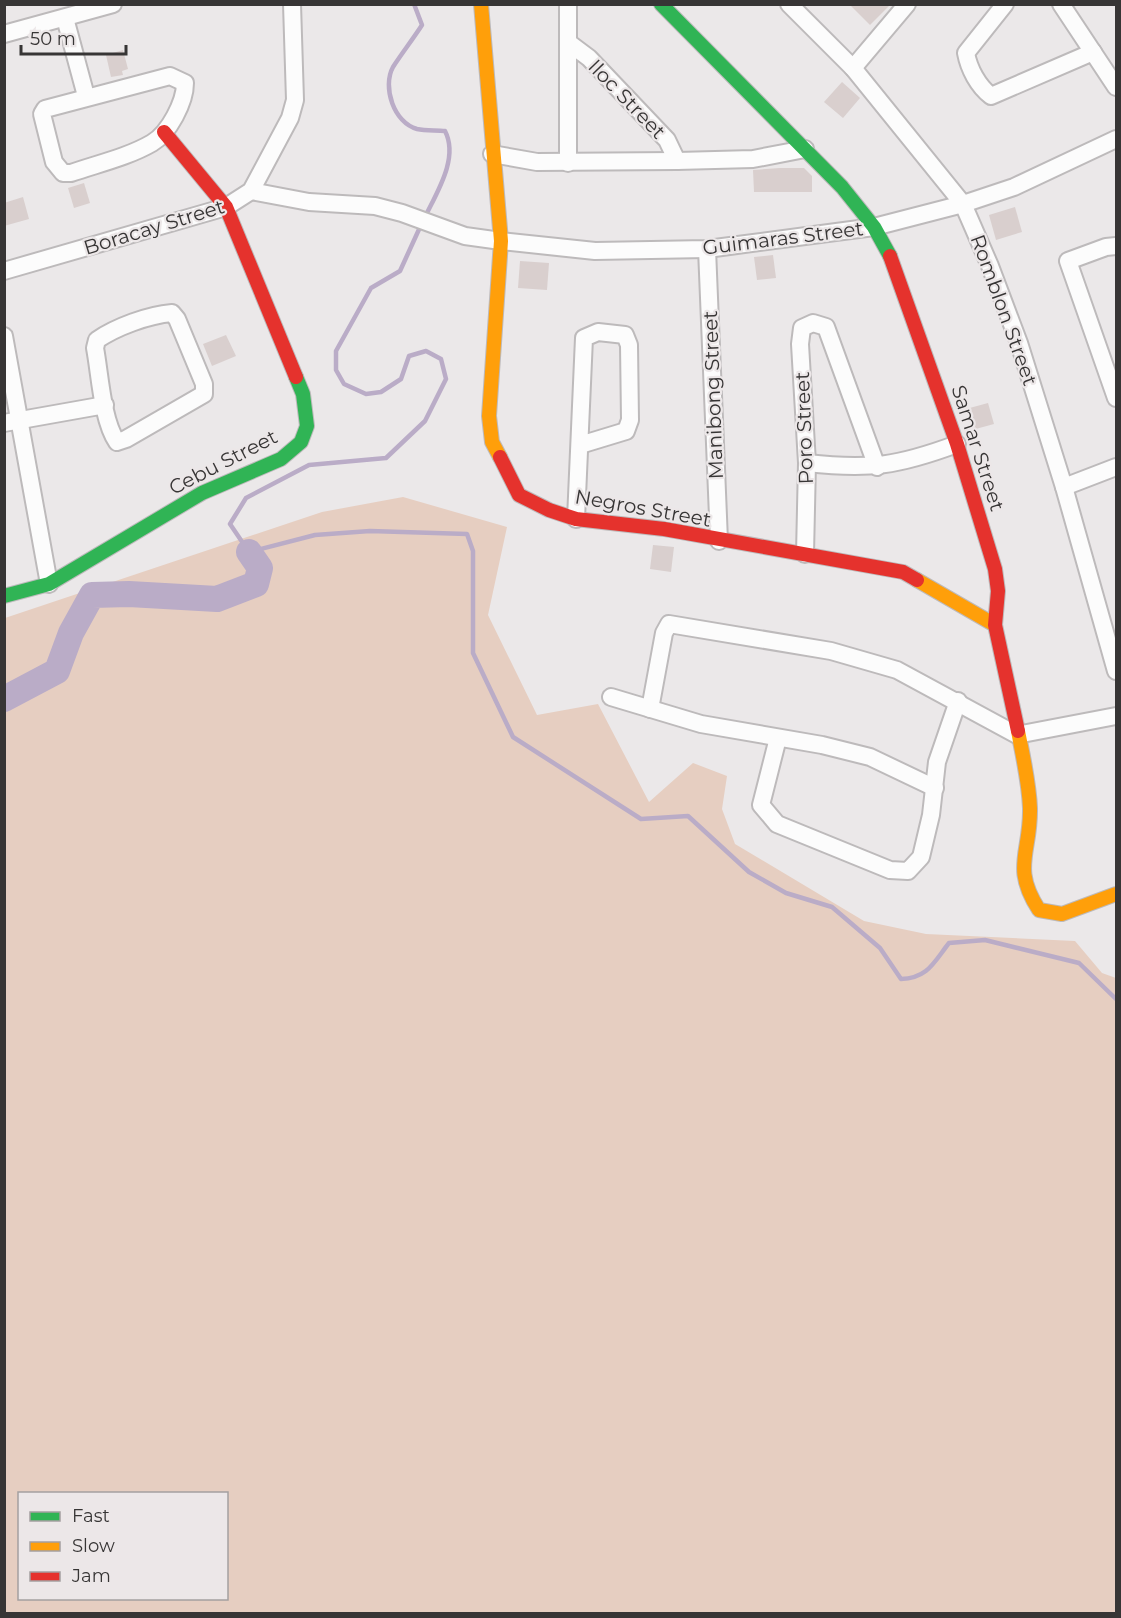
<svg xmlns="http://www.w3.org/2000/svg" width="1121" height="1618" viewBox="0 0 1121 1618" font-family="Montserrat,sans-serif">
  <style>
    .green { fill: #e6cec1; fill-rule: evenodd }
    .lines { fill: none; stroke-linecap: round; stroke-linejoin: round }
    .stream { stroke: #baacc7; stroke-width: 4.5 }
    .river { stroke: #baacc7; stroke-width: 26 }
    .building { fill: #d9cfce }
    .street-casing { stroke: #bdbabb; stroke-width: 20 }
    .fast-casing { stroke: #bdbabb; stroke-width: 16 }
    .slow-casing { stroke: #bdbabb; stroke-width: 16 }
    .jam-casing { stroke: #bdbabb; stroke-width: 16 }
    .street { stroke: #fcfcfc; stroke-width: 16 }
    .fast { stroke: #30b455; stroke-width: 14 }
    .slow { stroke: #ff9f0a; stroke-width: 14 }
    .jam { stroke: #e5322d; stroke-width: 14 }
    .labels { text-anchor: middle; stroke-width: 4.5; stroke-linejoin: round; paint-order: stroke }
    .street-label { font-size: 20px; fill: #373535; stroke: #ece7e8 }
  </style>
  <rect width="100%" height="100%" fill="#ebe8e9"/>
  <path class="green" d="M 403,497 L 507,527 L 488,615 L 537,715 L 598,704 L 649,802 L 693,763 L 727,776 L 722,809 L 735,844 L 864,921 L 926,934 L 1075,941 L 1102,973 L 1116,978 L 1116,1613 L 5,1613 L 5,618 L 322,512 ZM 20,1494 L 226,1494 L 226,1598 L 20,1598 Z"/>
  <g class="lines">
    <g class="stream">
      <path d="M 414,4 L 422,25 C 413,39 402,53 393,67 C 382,87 394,123 417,129 C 426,131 436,130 445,131 C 459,158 437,192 425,217"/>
      <path d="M 421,225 L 400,271 L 371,288 L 336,351 L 336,370 L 344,384 L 366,394 L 381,392 L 401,379 L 409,356 L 426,351 L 441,359 L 446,379 L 425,421 L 386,458 L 309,465 L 246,498 L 230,524 L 249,552 L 315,535 L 370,531 L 467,534 L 473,551 L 473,653 L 513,737 L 641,819 L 688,816 L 749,872 L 786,893 L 832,907 L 880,948 L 901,979 C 928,978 934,962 949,943 L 985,940 L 1079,963 L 1116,999"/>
    </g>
    <path class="river" d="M 4,699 L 57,671 L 71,633 L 92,595 L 129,594 L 217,599 L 256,584 L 260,568 L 249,552"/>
  </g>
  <g class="building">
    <path d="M 849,4 L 891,4 L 870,25 Z"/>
    <path d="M 123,50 L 128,69 L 122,71 L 123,75 L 111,77 L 106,55 Z"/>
    <path d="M 842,82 L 860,98 L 843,118 L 824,102 Z"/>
    <path d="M 780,168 L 804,168 L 812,176 L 812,192 L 754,192 L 753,170 Z"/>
    <path d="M 84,183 L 90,203 L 74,208 L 68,188 Z"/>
    <path d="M 23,197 L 29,219 L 4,226 L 4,203 Z"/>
    <path d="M 1015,207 L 1022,232 L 996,240 L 989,215 Z"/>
    <path d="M 773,255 L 776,278 L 757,280 L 754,257 Z"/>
    <path d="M 520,261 L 549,263 L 547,290 L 518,288 Z"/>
    <path d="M 226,335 L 236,356 L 212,366 L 203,344 Z"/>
    <path d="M 988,403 L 994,424 L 972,430 L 966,409 Z"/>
    <path d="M 653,545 L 674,547 L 671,572 L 650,569 Z"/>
  </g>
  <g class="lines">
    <defs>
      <g id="street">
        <path d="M 789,4 L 853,68 L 963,204 L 990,266 L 1019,343 L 1064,487 L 1116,671"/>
        <path d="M 1005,4 L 966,53 C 969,69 978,86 991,96 L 1093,52"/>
        <path d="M 1061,4 L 1116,87"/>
        <path d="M 65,18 L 86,96"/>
        <path d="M 4,34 L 113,4"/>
        <path d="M 569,43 L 589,58 L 667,140 L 677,161"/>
        <path d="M 853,68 L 907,4"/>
        <path d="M 170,76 L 185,83 C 185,102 169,133 152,143 C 128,157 97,164 71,173 L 63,173 L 54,162 L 42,114 L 45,109 Z"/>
        <path d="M 492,154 L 537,162 L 677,161 L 753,159 L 805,149"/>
        <path d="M 568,163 L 568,4"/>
        <path d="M 251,191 L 309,202 L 375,206 L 402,213 L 465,236 L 501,241 L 595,251 L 707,249 L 874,227 L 963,204 L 1014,187 L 1116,139"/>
        <path d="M 1116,246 L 1106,247 L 1068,261 L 1116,398"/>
        <path d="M 707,249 L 719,541"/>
        <path d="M 4,271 L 226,207 L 251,191 L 290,118 L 295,100 L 292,4"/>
        <path d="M 172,313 L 177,319 L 204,384 L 204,394 L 126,439 L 117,442 C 102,420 100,374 95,348 L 97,340 C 116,327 148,315 172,313 Z"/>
        <path d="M 4,336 L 49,584"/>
        <path d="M 4,423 L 105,405"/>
        <path d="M 807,463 C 869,470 898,466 957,444"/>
        <path d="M 1064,487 L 1116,467"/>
        <path d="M 576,519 L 584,338 L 598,332 L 625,335 L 629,345 L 630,420 L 626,431 L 580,445"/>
        <path d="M 805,554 L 807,463 L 800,344 L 802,328 L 813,323 L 826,327 L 877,467"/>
        <path d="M 611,697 L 701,724 L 822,745 L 870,757 L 935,788"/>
        <path d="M 650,709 L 664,633 L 669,624 L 831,651 L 897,670 L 1017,735 L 1116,716"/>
        <path d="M 778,738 L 761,805 L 777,824 L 890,870 L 908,871 L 921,857 L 931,815 L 937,762 L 958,701"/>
      </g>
      <g id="fast">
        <path d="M 661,4 L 842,187 L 874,227 L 890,256"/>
        <path d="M 4,596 L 49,584 L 202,493 L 281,459 L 301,442 L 307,426 L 303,394 L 296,377"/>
      </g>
      <g id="slow">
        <path d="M 481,4 L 501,241 L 489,416 L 492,442 L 500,457"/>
        <path d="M 917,580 L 995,625"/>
        <path d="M 1018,731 C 1023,757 1029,782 1030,808 C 1031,853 1011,867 1039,910 L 1062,914 L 1116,894"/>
      </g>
      <g id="jam">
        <path d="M 164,132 L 226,207 L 296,377"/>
        <path d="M 890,256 L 957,444 L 995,569 L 998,591 L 995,625 L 1018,731"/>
        <path d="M 500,457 L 519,495 L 549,510 L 576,519 L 664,529 L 903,572 L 917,580"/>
      </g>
    </defs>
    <use href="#street" class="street-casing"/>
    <use href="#fast" class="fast-casing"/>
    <use href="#slow" class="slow-casing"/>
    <use href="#jam" class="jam-casing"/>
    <use href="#street" class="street"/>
    <use href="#fast" class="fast"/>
    <use href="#slow" class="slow"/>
    <use href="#jam" class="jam"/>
  </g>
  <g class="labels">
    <g class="street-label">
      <text transform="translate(627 99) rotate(46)" y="7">Iloc Street</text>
      <text transform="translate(154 227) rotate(-17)" y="7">Boracay Street</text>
      <text transform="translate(783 238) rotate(-7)" y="7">Guimaras Street</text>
      <text transform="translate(1004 310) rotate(70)" y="7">Romblon Street</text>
      <text transform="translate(713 395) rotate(-92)" y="7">Manibong Street</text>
      <text transform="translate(804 428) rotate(-92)" y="7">Poro Street</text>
      <text transform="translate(978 448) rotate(72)" y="7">Samar Street</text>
      <text transform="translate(223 462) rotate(-27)" y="7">Cebu Street</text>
      <text transform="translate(643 508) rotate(10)" y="7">Negros Street</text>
    </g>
  </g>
  <rect width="1121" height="1618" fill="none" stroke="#373535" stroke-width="12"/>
  <rect x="18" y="1492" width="210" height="108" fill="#ece7e8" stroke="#a4a0a0" stroke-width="1.5"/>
  <rect x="30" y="1512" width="30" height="9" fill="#30b455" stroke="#a4a0a0" stroke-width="1.5"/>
  <text x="72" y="1522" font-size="18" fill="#373535">Fast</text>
  <rect x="30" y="1542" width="30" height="9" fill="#ff9f0a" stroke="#a4a0a0" stroke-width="1.5"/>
  <text x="72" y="1552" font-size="18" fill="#373535">Slow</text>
  <rect x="30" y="1572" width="30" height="9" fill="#e5322d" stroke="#a4a0a0" stroke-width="1.5"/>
  <text x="72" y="1582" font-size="18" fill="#373535">Jam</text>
  <path d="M21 45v9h105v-9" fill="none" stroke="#373535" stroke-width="3"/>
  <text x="30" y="45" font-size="18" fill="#373535" stroke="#ece7e8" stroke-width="4.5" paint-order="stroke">50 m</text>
</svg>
